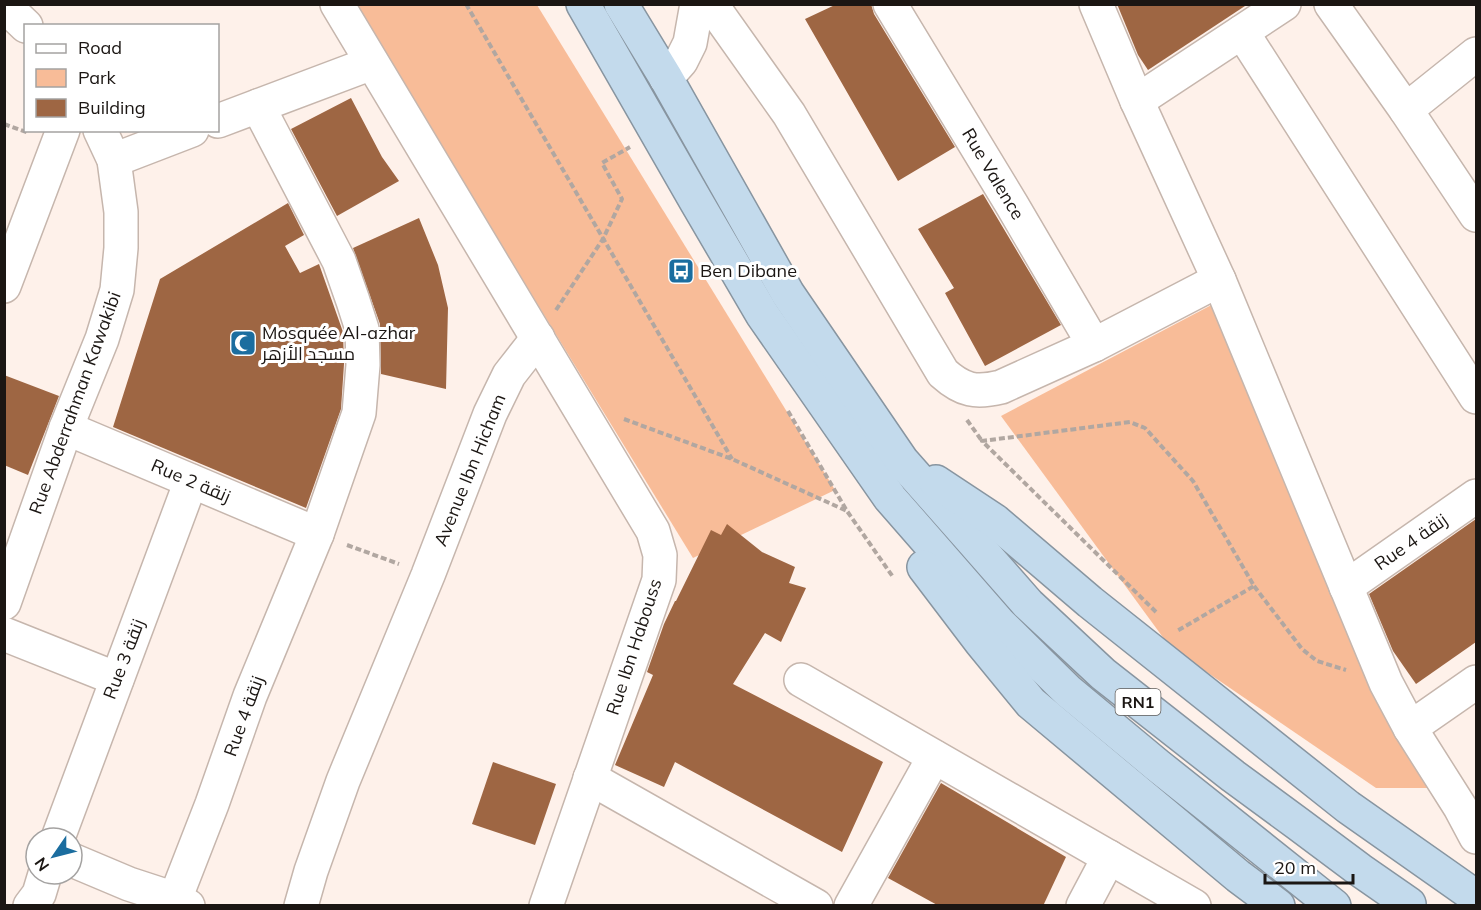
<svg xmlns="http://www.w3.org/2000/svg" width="1481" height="910" viewBox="0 0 1481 910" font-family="Mulish,Cairo,sans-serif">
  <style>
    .green { fill: #f8bc98 }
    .building { fill: #9e6643 }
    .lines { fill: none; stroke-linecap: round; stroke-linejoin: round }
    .minor-casing { stroke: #c6b6ad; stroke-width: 36 }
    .highway-casing { stroke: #8895a0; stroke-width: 36 }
    .path { stroke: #b1a7a1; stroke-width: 4; stroke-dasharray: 6 3; stroke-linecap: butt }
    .minor { stroke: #fff; stroke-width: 33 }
    .highway { stroke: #c3daec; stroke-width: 33 }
    .labels { text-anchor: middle; stroke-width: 6; stroke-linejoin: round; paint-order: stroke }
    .shield { fill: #fff; stroke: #5f5c5a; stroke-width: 1.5 }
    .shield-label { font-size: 16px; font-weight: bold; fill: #1b1613 }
    .street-label { font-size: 18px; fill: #1b1613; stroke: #fff }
    .poi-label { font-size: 18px; fill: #1b1613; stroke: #fff; text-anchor: start }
  </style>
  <rect width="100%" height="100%" fill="#fef1ea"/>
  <g class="green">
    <path d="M 354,5 L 537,5 L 835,490 L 693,558 Z"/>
    <path d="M 1221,300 L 1436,788 L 1376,788 L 1170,647 L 1001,416 Z"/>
  </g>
  <g class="building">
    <path d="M 837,4 L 871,4 L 874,14 L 955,147 L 898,181 L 805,19 Z"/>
    <path d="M 1117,4 L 1248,4 L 1148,70 L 1138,55 Z"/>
    <path d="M 351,98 L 382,157 L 399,181 L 337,216 L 291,129 Z"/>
    <path d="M 983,194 L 1061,325 L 985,366 L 945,293 L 954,288 L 918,229 Z"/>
    <path d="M 288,203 L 304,235 L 285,246 L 300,273 L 319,264 L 343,332 L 344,364 L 341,409 L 306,508 L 113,427 L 160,279 Z"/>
    <path d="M 419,218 L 438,265 L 448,308 L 446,389 L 381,374 L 380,324 L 353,248 Z"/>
    <path d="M 4,375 L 59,396 L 28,475 L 4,465 Z"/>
    <path d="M 1476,519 L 1476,642 L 1416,684 L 1393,651 L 1369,594 Z"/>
    <path d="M 727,524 L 762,552 L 795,567 L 789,583 L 806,588 L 781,642 L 765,633 L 733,684 L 883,762 L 842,852 L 675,762 L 664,787 L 615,765 L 653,675 L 647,672 L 664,624 L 675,601 L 676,601 L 711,530 L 721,535 Z"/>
    <path d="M 493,762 L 556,784 L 535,845 L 472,824 Z"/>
    <path d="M 941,783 L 1066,857 L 1043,906 L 939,906 L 888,878 Z"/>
  </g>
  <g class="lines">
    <defs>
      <g id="minor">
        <path d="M 337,4 L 653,531 L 660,555 L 659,580 L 546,906"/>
        <path d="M 711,4 L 789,114 L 943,373 C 963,391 976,393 1001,387 L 1094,345 L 1219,280"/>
        <path d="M 890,4 L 1012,205 L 1094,345"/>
        <path d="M 1096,4 L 1137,101 L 1219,280 L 1386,683 L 1410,728 L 1460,807 L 1476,837"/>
        <path d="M 1331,4 L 1406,110 L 1476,215"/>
        <path d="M 4,5 L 26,26"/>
        <path d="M 1242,32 L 1476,397"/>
        <path d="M 666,78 L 681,61 L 690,43 L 697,4"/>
        <path d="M 1137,101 L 1284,4"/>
        <path d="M 1406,110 L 1476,54"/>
        <path d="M 218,121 L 372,63"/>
        <path d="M 114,160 L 192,130"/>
        <path d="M 4,286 L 63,130"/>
        <path d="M 66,428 L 317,534"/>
        <path d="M 1346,587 L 1476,496"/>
        <path d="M 4,603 L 66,428 L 102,339 L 117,290 L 121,248 L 121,212 L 114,160 L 100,130"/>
        <path d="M 4,634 L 117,679"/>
        <path d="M 801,680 L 1194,906"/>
        <path d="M 1410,728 L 1476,682"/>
        <path d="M 590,778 L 816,906"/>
        <path d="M 58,838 L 191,481"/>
        <path d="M 72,860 L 129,884 L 175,899 L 188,906"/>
        <path d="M 175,899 L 212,804 L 250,696 L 317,534 L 359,413 L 363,365 L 362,329 L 353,301 L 339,261 L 258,106"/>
        <path d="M 30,906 L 39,894 L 45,874"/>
        <path d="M 301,906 L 311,871 L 343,781 L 428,575 L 490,414 L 509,375 L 538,338"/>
        <path d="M 851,906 L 934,757"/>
        <path d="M 1083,906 L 1109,857"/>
      </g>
      <g id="highway">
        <path d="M 583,4 L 696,201 L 762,314 L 890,498 L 1000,624 L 1068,691 L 1157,765 L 1334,906"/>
        <path d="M 621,4 L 666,78 L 788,294 L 902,461 L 971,539 L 1028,604 L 1103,674 L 1233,776 L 1297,823 L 1360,870 L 1409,904"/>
        <path d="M 936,482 L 995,521 L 1090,602 L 1348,807 L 1476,897"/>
        <path d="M 924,567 L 981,642 L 1031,703 L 1238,876 L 1278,906"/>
      </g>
    </defs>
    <use href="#minor" class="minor-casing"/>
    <use href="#highway" class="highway-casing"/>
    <g class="path">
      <path d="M 466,4 L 732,459"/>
      <path d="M 4,124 L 29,133"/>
      <path d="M 556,310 L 603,239 L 622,199 L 602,163 L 630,147"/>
      <path d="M 788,411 L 847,511 L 893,577"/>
      <path d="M 624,419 L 732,459 L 847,511"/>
      <path d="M 967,420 L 982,441"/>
      <path d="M 347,545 L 399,564"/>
      <path d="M 1254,586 L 1302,649 L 1317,661 L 1346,670"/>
      <path d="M 1156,612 L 982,441 L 1130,422 L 1145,428 L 1193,481 L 1254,586 L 1177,631"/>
    </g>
    <use href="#minor" class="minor"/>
    <use href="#highway" class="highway"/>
  </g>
  <defs>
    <symbol id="bus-square" viewBox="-11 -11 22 22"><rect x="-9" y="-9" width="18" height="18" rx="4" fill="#1b6d9f" stroke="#fff"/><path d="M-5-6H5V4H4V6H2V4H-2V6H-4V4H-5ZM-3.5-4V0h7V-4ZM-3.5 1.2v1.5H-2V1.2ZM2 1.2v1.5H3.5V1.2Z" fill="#fff"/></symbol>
    <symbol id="mosque-square" viewBox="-11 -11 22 22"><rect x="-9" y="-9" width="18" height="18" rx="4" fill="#1b6d9f" stroke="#fff"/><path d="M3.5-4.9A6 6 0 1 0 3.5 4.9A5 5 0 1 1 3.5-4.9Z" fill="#fff"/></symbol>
  </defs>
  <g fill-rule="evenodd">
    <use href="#bus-square" x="666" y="256" width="30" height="30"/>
    <use href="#mosque-square" x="228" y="328" width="30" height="30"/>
  </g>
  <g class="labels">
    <rect class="shield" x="1115.5" y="689" width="45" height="26" rx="4.5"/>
    <g class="shield-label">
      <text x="1138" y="708">RN1</text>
    </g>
    <g class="street-label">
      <text transform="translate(993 174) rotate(59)" y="6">Rue Valence</text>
      <text transform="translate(75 403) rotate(-70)" y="6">Rue Abderrahman Kawakibi</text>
      <text transform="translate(470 470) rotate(-68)" y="6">Avenue Ibn Hicham</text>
      <text transform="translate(191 481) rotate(23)" y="6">Rue 2 زنقة</text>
      <text transform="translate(1411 542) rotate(-35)" y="6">Rue 4 زنقة</text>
      <text transform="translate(634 647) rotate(-72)" y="6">Rue Ibn Habouss</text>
      <text transform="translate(124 659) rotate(-69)" y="6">Rue 3 زنقة</text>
      <text transform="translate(244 716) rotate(-70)" y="6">Rue 4 زنقة</text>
    </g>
    <g class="poi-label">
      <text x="700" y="277">Ben Dibane</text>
      <text x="262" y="339">Mosquée Al-azhar<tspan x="262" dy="21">مسجد الأزهر</tspan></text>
    </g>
  </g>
  <rect width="1481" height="910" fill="none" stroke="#1b1613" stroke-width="12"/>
  <rect x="24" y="24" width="195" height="108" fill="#ffffff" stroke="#a4a2a1" stroke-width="1.5"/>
  <rect x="36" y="44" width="30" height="9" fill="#ffffff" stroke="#a4a2a1" stroke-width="1.5"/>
  <text x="78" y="54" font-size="18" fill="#1b1613">Road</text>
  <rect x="36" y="69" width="30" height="18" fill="#f8bc98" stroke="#a4a2a1" stroke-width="1.5"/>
  <text x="78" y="84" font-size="18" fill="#1b1613">Park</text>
  <rect x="36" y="99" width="30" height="18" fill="#9e6643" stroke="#a4a2a1" stroke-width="1.5"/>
  <text x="78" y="114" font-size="18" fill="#1b1613">Building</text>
  <g transform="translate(54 856) rotate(235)"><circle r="28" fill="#ffffff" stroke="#a4a2a1" stroke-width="1.5"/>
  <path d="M0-4.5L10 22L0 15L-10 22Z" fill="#1b6d9f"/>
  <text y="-9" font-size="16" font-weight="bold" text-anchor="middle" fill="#1b1613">N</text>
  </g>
  <path d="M1265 874v9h88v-9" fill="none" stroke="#1b1613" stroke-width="3"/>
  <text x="1274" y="874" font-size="18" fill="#1b1613" stroke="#ffffff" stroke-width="4.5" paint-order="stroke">20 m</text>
</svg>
